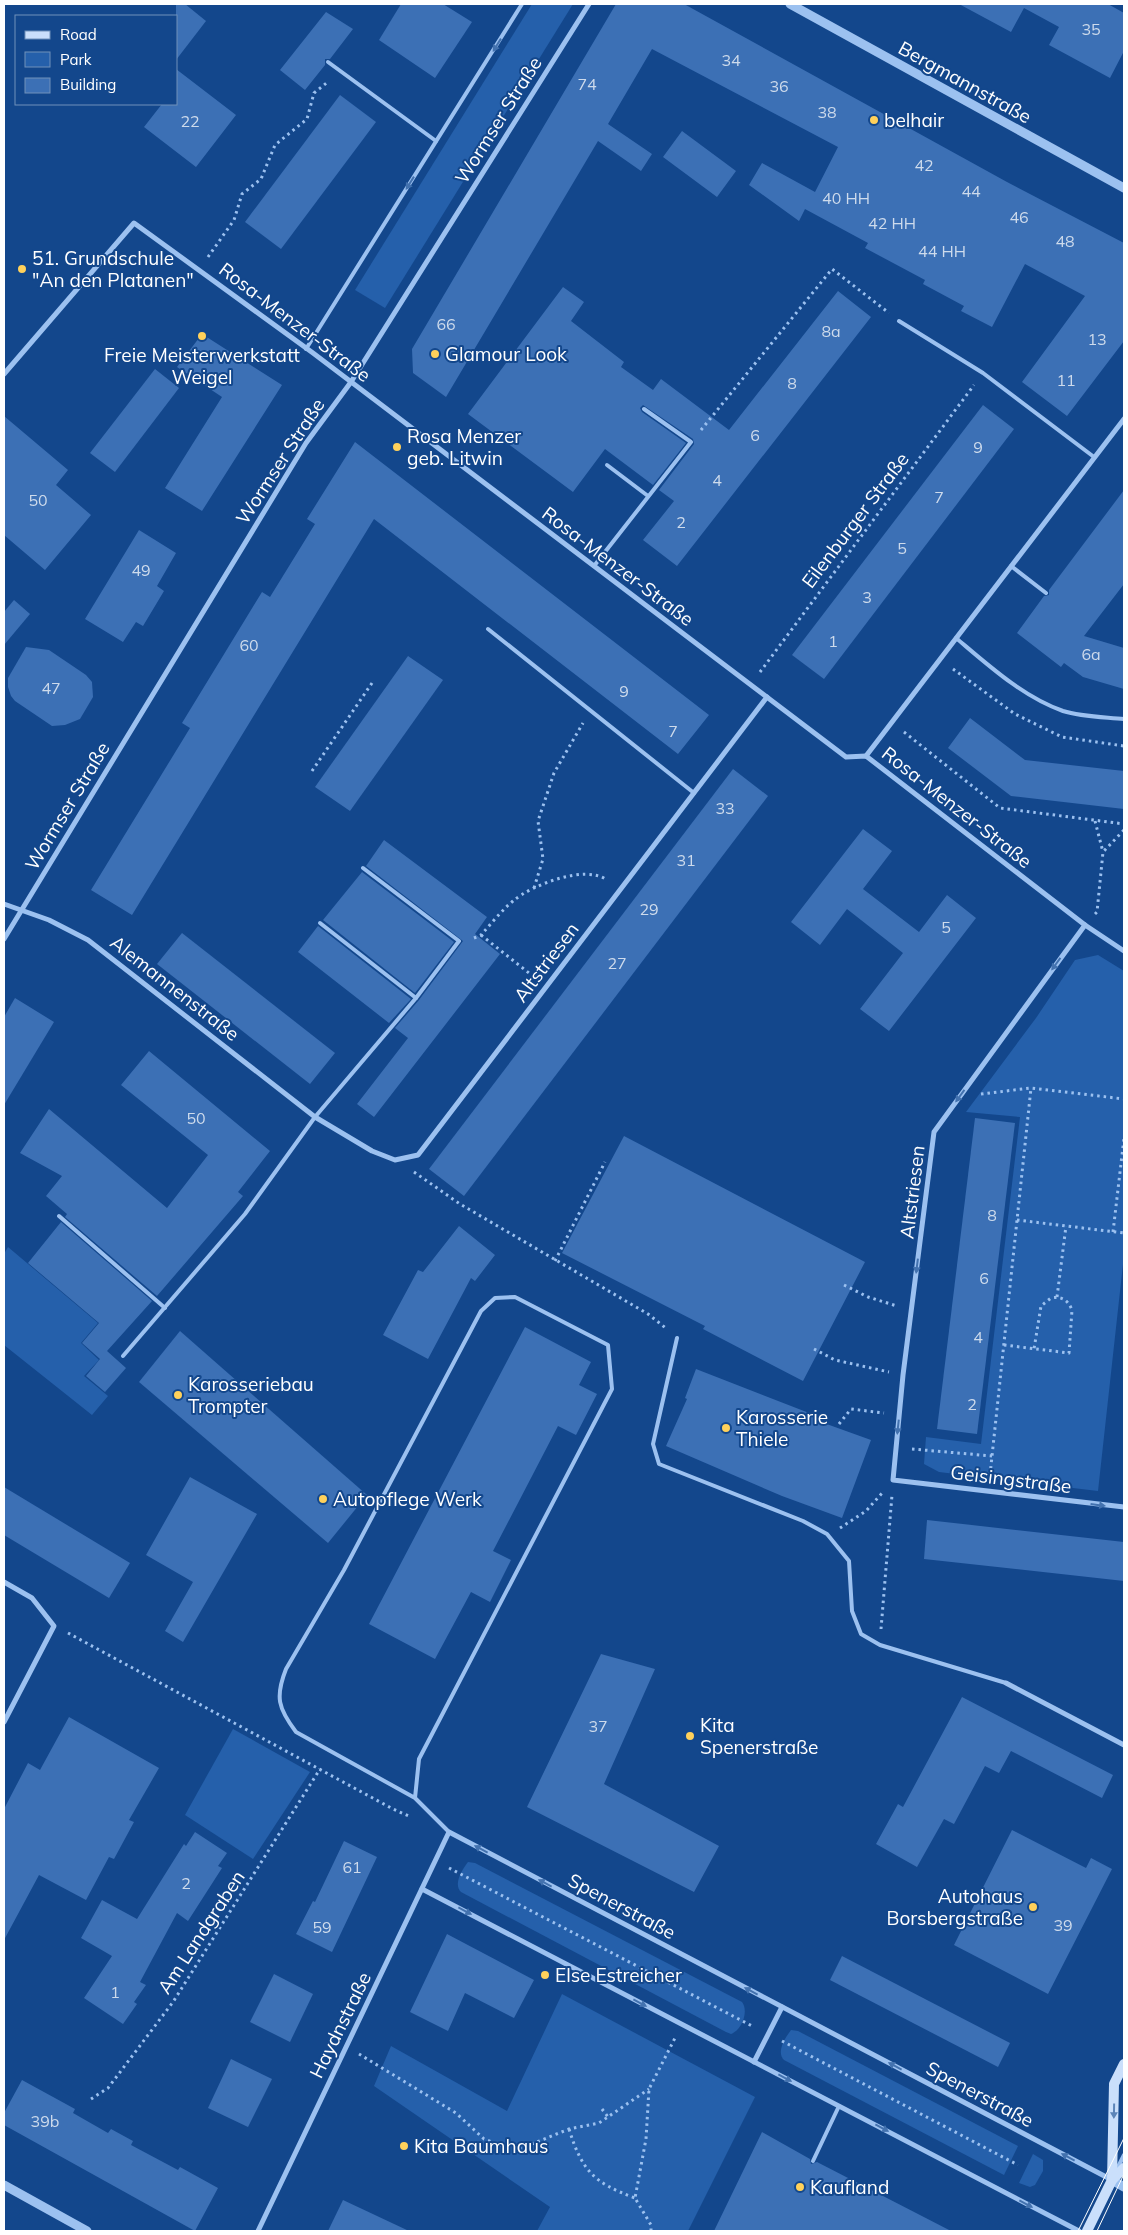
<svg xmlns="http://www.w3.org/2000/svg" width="1128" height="2235" viewBox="0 0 1128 2235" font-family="Mulish,sans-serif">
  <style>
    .green { fill: #2560ab }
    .building { fill: #3c70b5 }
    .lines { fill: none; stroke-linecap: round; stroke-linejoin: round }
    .path { stroke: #9cc1f0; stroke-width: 3; stroke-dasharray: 2.5 4; stroke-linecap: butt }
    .service { stroke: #9cc1f0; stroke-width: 4 }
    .minor { stroke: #9cc1f0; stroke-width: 5 }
    .tertiary { stroke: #9cc1f0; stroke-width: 9 }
    .secondary { stroke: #cadffb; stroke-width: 10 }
    .tram { stroke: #fff; stroke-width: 1 }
    .oneway { fill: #4372af }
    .oneway2 { fill: #5c84b8 }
    .poi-dot { fill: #ffd15b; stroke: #13478c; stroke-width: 2 }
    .labels { text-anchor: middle; stroke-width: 4; stroke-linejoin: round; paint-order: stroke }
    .number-label { font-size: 16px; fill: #cedbec }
    .street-label { font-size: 19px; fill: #fff; stroke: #13478c }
    .poi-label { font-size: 19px; fill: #fff; stroke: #13478c; text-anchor: start }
  </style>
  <rect width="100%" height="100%" fill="#13478c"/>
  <g class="green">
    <path d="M 532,4 L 573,4 L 385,308 L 355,290 Z"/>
    <path d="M 1098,955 L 1124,971 L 1124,1255 L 1098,1491 L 939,1472 L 924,1464 L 926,1437 L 981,1444 L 1020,1117 L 966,1112 L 1036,1018 L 1075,960 Z"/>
    <path d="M 8,1247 L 98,1323 L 81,1343 L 99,1360 L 84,1376 L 108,1396 L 92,1415 L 4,1345 L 4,1254 Z"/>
    <path d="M 233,1729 L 310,1772 L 253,1859 L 185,1815 Z"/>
    <path d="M 468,1862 L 475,1863 L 742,2002 C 749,2011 742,2030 731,2034 L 726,2032 L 461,1892 C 453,1884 462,1870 468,1862 Z"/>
    <path d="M 562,1994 L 755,2097 L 688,2231 L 537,2231 L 550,2207 L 374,2086 L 391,2046 L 507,2111 Z"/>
    <path d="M 791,2030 L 798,2031 L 1018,2146 L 1004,2175 L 784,2060 C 776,2052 785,2038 791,2030 Z"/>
    <path d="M 1033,2154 L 1043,2160 L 1043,2171 L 1035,2185 L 1030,2187 L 1019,2183 Z"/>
  </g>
  <g class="building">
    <path d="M 176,4 L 185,4 L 206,21 L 176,60 Z"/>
    <path d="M 401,4 L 443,4 L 472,22 L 435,78 L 379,40 Z"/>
    <path d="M 616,4 L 684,4 L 1007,182 L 1124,243 L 1124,341 L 1067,416 L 1022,382 L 1085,296 L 1025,264 L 992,327 L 961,311 L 964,306 L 923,284 L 925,280 L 865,248 L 868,243 L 805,209 L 799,221 L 749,185 L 762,163 L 815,192 L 838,147 L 652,49 L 608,124 L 652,154 L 641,171 L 598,141 L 446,397 L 413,373 L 412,349 Z"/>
    <path d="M 959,4 L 1108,4 L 1124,13 L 1124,51 L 1110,78 L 1049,45 L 1059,27 L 1024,8 L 1011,32 Z"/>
    <path d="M 326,12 L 353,29 L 330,59 L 325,59 L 325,65 L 305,90 L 280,70 Z"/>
    <path d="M 176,69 L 236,115 L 196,167 L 144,127 L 162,104 L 176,104 Z"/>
    <path d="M 340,95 L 376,122 L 281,249 L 245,222 Z"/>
    <path d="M 682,131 L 736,171 L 717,197 L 663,157 Z"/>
    <path d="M 563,287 L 584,302 L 571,321 L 624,362 L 621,367 L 653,390 L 661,379 L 729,430 L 838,291 L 871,317 L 677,566 L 643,540 L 674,501 L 659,490 L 694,444 L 693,439 L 643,405 L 640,408 L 642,412 L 686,443 L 653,485 L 605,449 L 573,492 L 468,414 Z"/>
    <path d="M 202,334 L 282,385 L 202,511 L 165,488 L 222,397 L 177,367 Z"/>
    <path d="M 155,369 L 179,388 L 115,472 L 90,453 Z"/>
    <path d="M 983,405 L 1014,429 L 824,679 L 792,655 Z"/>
    <path d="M 4,416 L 68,470 L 56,485 L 91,515 L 45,570 L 4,535 Z"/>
    <path d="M 355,442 L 709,715 L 678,754 L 374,519 L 132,915 L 91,890 L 190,728 L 182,723 L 262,592 L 270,597 L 315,524 L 307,519 Z"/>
    <path d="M 1124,490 L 1124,584 L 1084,636 L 1124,648 L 1124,689 L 1083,677 L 1064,663 L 1061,667 L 1017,633 L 1044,596 L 1049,595 L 1049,590 Z"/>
    <path d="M 139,530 L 176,553 L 157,586 L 164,591 L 143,626 L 136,622 L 123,642 L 85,619 Z"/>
    <path d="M 14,600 L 30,614 L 4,645 L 4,612 Z"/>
    <path d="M 26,647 L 49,650 L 86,675 L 92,682 L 93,697 L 80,719 L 65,725 L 52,726 L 15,701 L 11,696 L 8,687 L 8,678 Z"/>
    <path d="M 408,656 L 443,680 L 350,811 L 315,787 Z"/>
    <path d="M 970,718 L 1025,760 L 1124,771 L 1124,809 L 1011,796 L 948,748 Z"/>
    <path d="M 733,769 L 768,796 L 464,1196 L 429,1169 Z"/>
    <path d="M 863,829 L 892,851 L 863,889 L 919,932 L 947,895 L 976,918 L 889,1031 L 860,1009 L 903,953 L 847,909 L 820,945 L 791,922 Z"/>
    <path d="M 384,840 L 487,917 L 475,934 L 500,954 L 374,1117 L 357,1104 L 408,1038 L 395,1028 L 419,1000 L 463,941 L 366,866 Z"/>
    <path d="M 362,872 L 454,942 L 415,993 L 323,920 Z"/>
    <path d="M 318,926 L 411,999 L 389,1023 L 298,952 Z"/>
    <path d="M 182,933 L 335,1053 L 310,1084 L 157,964 Z"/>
    <path d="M 15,998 L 54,1022 L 4,1105 L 4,1017 Z"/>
    <path d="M 149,1051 L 270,1151 L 238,1192 L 243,1196 L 157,1296 L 65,1217 L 67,1214 L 46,1196 L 62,1176 L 20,1153 L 49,1109 L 167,1208 L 208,1155 L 121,1085 Z"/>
    <path d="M 975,1118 L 1015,1123 L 977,1434 L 937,1429 Z"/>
    <path d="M 624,1136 L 865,1262 L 803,1381 L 703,1329 L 705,1326 L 562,1253 Z"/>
    <path d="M 61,1222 L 152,1301 L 107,1351 L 126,1368 L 105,1392 L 86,1376 L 100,1359 L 82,1343 L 99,1323 L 28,1263 Z"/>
    <path d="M 459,1226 L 495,1255 L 475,1281 L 471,1278 L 428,1359 L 383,1335 L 418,1270 L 423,1272 Z"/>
    <path d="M 525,1327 L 591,1362 L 579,1385 L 597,1394 L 576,1435 L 558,1426 L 493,1551 L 511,1560 L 490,1602 L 471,1592 L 435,1659 L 369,1624 Z"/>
    <path d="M 180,1331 L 367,1495 L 328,1543 L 139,1382 Z"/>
    <path d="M 696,1369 L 822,1418 L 821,1422 L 871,1440 L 842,1518 L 782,1496 L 666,1446 L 687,1399 L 685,1398 Z"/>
    <path d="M 190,1477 L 257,1514 L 183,1642 L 165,1631 L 193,1582 L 146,1555 Z"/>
    <path d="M 4,1487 L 130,1563 L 109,1598 L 4,1535 Z"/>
    <path d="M 927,1520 L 1124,1542 L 1124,1581 L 924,1559 Z"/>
    <path d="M 601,1654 L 655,1669 L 604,1784 L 719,1846 L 694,1892 L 527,1807 Z"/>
    <path d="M 962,1697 L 1113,1775 L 1102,1798 L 1011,1751 L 999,1773 L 985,1766 L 954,1824 L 944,1819 L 917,1867 L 876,1844 L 898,1804 L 903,1807 Z"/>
    <path d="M 69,1717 L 159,1768 L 129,1820 L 134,1822 L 114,1859 L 109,1857 L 86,1900 L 39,1875 L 4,1940 L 4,1809 L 28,1763 L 40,1770 Z"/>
    <path d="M 1012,1830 L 1086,1868 L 1091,1858 L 1112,1869 L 1048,1994 L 954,1945 Z"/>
    <path d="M 195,1832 L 227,1853 L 218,1866 L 222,1868 L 188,1921 L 177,1913 L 140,1982 L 146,1985 L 134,2002 L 137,2004 L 123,2024 L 84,1998 L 112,1956 L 81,1938 L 102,1900 L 137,1919 L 184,1844 L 186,1846 Z"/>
    <path d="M 344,1841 L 377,1857 L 332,1952 L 296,1934 L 313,1901 L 315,1902 Z"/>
    <path d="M 447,1934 L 534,1980 L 514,2018 L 465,1993 L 448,2031 L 410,2012 Z"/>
    <path d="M 842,1956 L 1010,2043 L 998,2067 L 830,1980 Z"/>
    <path d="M 274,1974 L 313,1994 L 290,2042 L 250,2022 Z"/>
    <path d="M 231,2059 L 272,2079 L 248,2127 L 208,2108 Z"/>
    <path d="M 22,2080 L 75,2109 L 73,2113 L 108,2133 L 111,2129 L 133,2141 L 131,2145 L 178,2170 L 180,2167 L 218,2188 L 195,2231 L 4,2125 L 4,2113 Z"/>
    <path d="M 762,2132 L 810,2159 L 811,2164 L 817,2162 L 951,2231 L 714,2231 Z"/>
    <path d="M 343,2200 L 409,2231 L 328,2231 Z"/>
  </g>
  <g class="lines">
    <g class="path">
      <path d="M 208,257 L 234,220 L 242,194 L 261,179 L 275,145 L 307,119 L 314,93 L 329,81"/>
      <path d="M 701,430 L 832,269 L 889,313"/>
      <path d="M 953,669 L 1015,714 L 1062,737 L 1124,746"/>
      <path d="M 760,672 L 974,385"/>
      <path d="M 904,732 L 1000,808 L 1124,824"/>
      <path d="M 312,771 L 372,683"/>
      <path d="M 1095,821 L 1103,852"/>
      <path d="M 534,888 L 543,859 L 538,821 L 554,773 L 583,723"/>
      <path d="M 1095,914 L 1097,912 L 1103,852 L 1124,830"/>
      <path d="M 481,935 L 534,977"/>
      <path d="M 474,938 L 481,935 C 491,924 501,911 513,901 C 532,885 585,864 607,880"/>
      <path d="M 981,1094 L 1031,1088 L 1124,1099"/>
      <path d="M 414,1172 L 460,1204 L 648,1314 L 667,1329"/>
      <path d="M 1017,1220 L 1124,1233"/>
      <path d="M 1113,1232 L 1124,1138"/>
      <path d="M 555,1261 L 605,1162"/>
      <path d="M 844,1285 L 868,1297 L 897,1306"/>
      <path d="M 1057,1297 L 1066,1226"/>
      <path d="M 1004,1345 L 1069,1353 L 1072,1310 C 1068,1300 1062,1296 1051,1298 L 1041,1306 L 1034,1349"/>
      <path d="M 814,1349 L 835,1360 L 889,1372"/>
      <path d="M 839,1424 L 851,1409 L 884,1413"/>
      <path d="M 912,1449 L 992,1456"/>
      <path d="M 990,1475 L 1031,1088"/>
      <path d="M 840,1528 L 866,1511 L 883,1492"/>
      <path d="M 881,1629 L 892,1495"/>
      <path d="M 68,1633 L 393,1809 L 411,1817"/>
      <path d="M 449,1868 L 754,2027"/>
      <path d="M 782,2041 L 1018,2165"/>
      <path d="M 359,2054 L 456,2113 L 484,2139 L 509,2148 L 522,2148 L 569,2129 L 599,2123 L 649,2089"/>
      <path d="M 91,2099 L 108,2088 L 173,2002 L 320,1769"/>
      <path d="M 602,2109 L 608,2117"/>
      <path d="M 569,2129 C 582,2171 594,2183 635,2198"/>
      <path d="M 651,2231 L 651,2225 L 635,2198 L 646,2139 L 649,2089 L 675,2038"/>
    </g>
    <g class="service">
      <path d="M 328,62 L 436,141"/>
      <path d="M 899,321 L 983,373 L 1094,457"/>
      <path d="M 306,349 L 522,4"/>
      <path d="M 607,465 L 648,496"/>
      <path d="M 594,566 L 691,442 L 644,409"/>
      <path d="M 1011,566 L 1046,593"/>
      <path d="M 488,629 L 694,793"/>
      <path d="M 956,638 C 988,665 1023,697 1063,711 C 1082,717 1105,717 1124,719"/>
      <path d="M 320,923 L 416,998"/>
      <path d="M 59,1216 L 165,1308"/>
      <path d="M 677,1338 L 653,1444 L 659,1464 L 803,1521 L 827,1534 L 849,1561 L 852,1611 L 861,1634 L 880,1645 L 1006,1683"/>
      <path d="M 123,1356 L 245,1214 L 315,1117 L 416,998 L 459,941 L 363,868"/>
      <path d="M 415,1798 L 419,1759 L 612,1389 L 608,1345 L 515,1297 L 495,1298 L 481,1311 L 344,1570 L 286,1669 C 275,1697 278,1708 296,1732 L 415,1798 L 449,1832"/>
      <path d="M 813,2161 L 839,2106"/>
      <path d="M 1117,2169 L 1124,2155"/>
    </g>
    <g class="minor">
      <path d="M 4,374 L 134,223 L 313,353 L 846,757 L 866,756 L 1085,925 L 1124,951"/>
      <path d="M 866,756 L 1124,419"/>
      <path d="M 4,904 L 49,920 L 88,940 L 315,1117 L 372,1151 L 395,1160 L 418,1155 L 767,697"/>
      <path d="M 1085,925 L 934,1132 L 903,1375 L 893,1480 L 1124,1507"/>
      <path d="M 4,939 L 306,443 L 351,382 L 589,4"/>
      <path d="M 4,1582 L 32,1598 L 54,1626 L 4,1722"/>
      <path d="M 1006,1683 L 1124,1745"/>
      <path d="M 422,1889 L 1079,2231"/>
      <path d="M 754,2062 L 782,2007"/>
      <path d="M 258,2231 L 449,1832 L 1112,2180"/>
    </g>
    <g class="tertiary">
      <path d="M 790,4 L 1124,188"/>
      <path d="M 1112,2180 L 1124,2187"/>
      <path d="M 4,2185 L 87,2231"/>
    </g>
    <g class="secondary">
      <path d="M 1112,2180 L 1114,2084 L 1124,2064"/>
      <path d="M 1087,2231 L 1112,2180 L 1124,2168"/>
    </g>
    <g class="tram">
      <path d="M 1078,2231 L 1124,2138"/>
      <path d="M 1097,2231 L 1124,2174"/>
    </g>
  </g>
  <defs><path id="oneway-solid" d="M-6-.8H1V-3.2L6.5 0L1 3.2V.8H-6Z" transform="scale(1.25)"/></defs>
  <g class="oneway">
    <use href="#oneway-solid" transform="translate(497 45) rotate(122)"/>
    <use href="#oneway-solid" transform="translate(410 183) rotate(122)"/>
    <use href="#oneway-solid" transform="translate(1056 964) rotate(126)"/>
    <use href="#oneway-solid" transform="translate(960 1096) rotate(126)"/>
    <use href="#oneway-solid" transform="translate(917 1266) rotate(97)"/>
    <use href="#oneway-solid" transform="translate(898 1427) rotate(96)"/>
    <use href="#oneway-solid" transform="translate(1098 1505) rotate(7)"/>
    <use href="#oneway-solid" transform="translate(481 1849) rotate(-152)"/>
    <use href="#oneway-solid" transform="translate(545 1883) rotate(-152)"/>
    <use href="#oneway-solid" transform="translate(465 1911) rotate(28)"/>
    <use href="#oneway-solid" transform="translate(751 1991) rotate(-152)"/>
    <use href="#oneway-solid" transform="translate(640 2003) rotate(28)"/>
    <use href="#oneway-solid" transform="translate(895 2066) rotate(-152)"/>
    <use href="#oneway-solid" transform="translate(785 2078) rotate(28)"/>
    <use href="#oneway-solid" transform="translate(882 2128) rotate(28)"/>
    <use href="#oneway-solid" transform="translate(1068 2157) rotate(-152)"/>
    <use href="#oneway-solid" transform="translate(1026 2204) rotate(28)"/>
  </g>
  <use class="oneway2" href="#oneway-solid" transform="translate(1114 2111) rotate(91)"/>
  <g class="poi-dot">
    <circle cx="874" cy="120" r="5"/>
    <circle cx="22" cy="269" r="5"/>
    <circle cx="202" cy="336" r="5"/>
    <circle cx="435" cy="354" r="5"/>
    <circle cx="397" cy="447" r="5"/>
    <circle cx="178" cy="1395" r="5"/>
    <circle cx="726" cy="1428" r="5"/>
    <circle cx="323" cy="1499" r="5"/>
    <circle cx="690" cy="1736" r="5"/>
    <circle cx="1033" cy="1907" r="5"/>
    <circle cx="545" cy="1975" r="5"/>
    <circle cx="404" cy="2146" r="5"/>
    <circle cx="800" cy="2187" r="5"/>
  </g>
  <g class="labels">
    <g class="number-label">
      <text x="1091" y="35">35</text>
      <text x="731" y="66">34</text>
      <text x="587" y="90">74</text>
      <text x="779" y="92">36</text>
      <text x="827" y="118">38</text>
      <text x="190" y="127">22</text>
      <text x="924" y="171">42</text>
      <text x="971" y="197">44</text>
      <text x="846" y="204">40 HH</text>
      <text x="1019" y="223">46</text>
      <text x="892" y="229">42 HH</text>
      <text x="1065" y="247">48</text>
      <text x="942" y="257">44 HH</text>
      <text x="446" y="330">66</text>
      <text x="831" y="337">8a</text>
      <text x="1097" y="345">13</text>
      <text x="1066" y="386">11</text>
      <text x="792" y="389">8</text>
      <text x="755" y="441">6</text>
      <text x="978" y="453">9</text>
      <text x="717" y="486">4</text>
      <text x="939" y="503">7</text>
      <text x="38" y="506">50</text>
      <text x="681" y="528">2</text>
      <text x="902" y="554">5</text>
      <text x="141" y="576">49</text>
      <text x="867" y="603">3</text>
      <text x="833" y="647">1</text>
      <text x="249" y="651">60</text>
      <text x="1091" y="660">6a</text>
      <text x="51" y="694">47</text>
      <text x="624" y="697">9</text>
      <text x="673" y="737">7</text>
      <text x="725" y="814">33</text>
      <text x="686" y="866">31</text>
      <text x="649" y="915">29</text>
      <text x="946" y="933">5</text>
      <text x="617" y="969">27</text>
      <text x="196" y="1124">50</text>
      <text x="992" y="1221">8</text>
      <text x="984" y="1284">6</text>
      <text x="978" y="1343">4</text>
      <text x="972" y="1410">2</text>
      <text x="598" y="1732">37</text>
      <text x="352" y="1873">61</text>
      <text x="186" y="1889">2</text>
      <text x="1063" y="1931">39</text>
      <text x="322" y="1933">59</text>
      <text x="115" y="1998">1</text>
      <text x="45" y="2127">39b</text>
    </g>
    <g class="street-label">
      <text transform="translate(965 82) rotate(29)" y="7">Bergmannstraße</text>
      <text transform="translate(498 120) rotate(-58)" y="7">Wormser Straße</text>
      <text transform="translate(295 322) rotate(37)" y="7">Rosa-Menzer-Straße</text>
      <text transform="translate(280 461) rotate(-57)" y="7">Wormser Straße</text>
      <text transform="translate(855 520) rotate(-53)" y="7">Eilenburger Straße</text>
      <text transform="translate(618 566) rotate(37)" y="7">Rosa-Menzer-Straße</text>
      <text transform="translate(67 806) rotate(-59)" y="7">Wormser Straße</text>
      <text transform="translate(957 807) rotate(38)" y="7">Rosa-Menzer-Straße</text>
      <text transform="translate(546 962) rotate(-53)" y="7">Altstriesen</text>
      <text transform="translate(175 988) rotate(38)" y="7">Alemannenstraße</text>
      <text transform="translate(912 1192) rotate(-83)" y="7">Altstriesen</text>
      <text transform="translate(1011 1479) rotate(7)" y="7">Geisingstraße</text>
      <text transform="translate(622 1906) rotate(28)" y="7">Spenerstraße</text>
      <text transform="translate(201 1932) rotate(-57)" y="7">Am Landgraben</text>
      <text transform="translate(340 2025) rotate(-64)" y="7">Haydnstraße</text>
      <text transform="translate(980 2094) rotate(28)" y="7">Spenerstraße</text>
    </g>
    <g class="poi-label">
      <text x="884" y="127">belhair</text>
      <text x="32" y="265">51. Grundschule<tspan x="32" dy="22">"An den Platanen"</tspan></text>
      <text x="445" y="361">Glamour Look</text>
      <text x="202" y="362" text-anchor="middle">Freie Meisterwerkstatt<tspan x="202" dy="22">Weigel</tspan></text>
      <text x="407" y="443">Rosa Menzer<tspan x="407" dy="22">geb. Litwin</tspan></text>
      <text x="188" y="1391">Karosseriebau<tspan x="188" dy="22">Trompter</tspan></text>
      <text x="736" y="1424">Karosserie<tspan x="736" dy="22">Thiele</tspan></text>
      <text x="333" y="1506">Autopflege Werk</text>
      <text x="700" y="1732">Kita<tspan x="700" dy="22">Spenerstraße</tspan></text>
      <text x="1023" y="1903" text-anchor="end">Autohaus<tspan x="1023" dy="22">Borsbergstraße</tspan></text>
      <text x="555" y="1982">Else Estreicher</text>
      <text x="414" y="2153">Kita Baumhaus</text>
      <text x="810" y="2194">Kaufland</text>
    </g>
  </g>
  <rect width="1128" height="2235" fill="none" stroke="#ffffff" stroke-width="10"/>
  <rect x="15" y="15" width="162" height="90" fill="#13478c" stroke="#7191ba"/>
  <rect x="25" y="31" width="25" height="8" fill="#cadffb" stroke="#7191ba"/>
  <text x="60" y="40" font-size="15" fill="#ffffff">Road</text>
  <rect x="25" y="52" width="25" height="15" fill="#2560ab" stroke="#7191ba"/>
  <text x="60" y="65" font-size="15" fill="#ffffff">Park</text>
  <rect x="25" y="78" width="25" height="15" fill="#3c70b5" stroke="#7191ba"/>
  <text x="60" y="90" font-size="15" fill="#ffffff">Building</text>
</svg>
